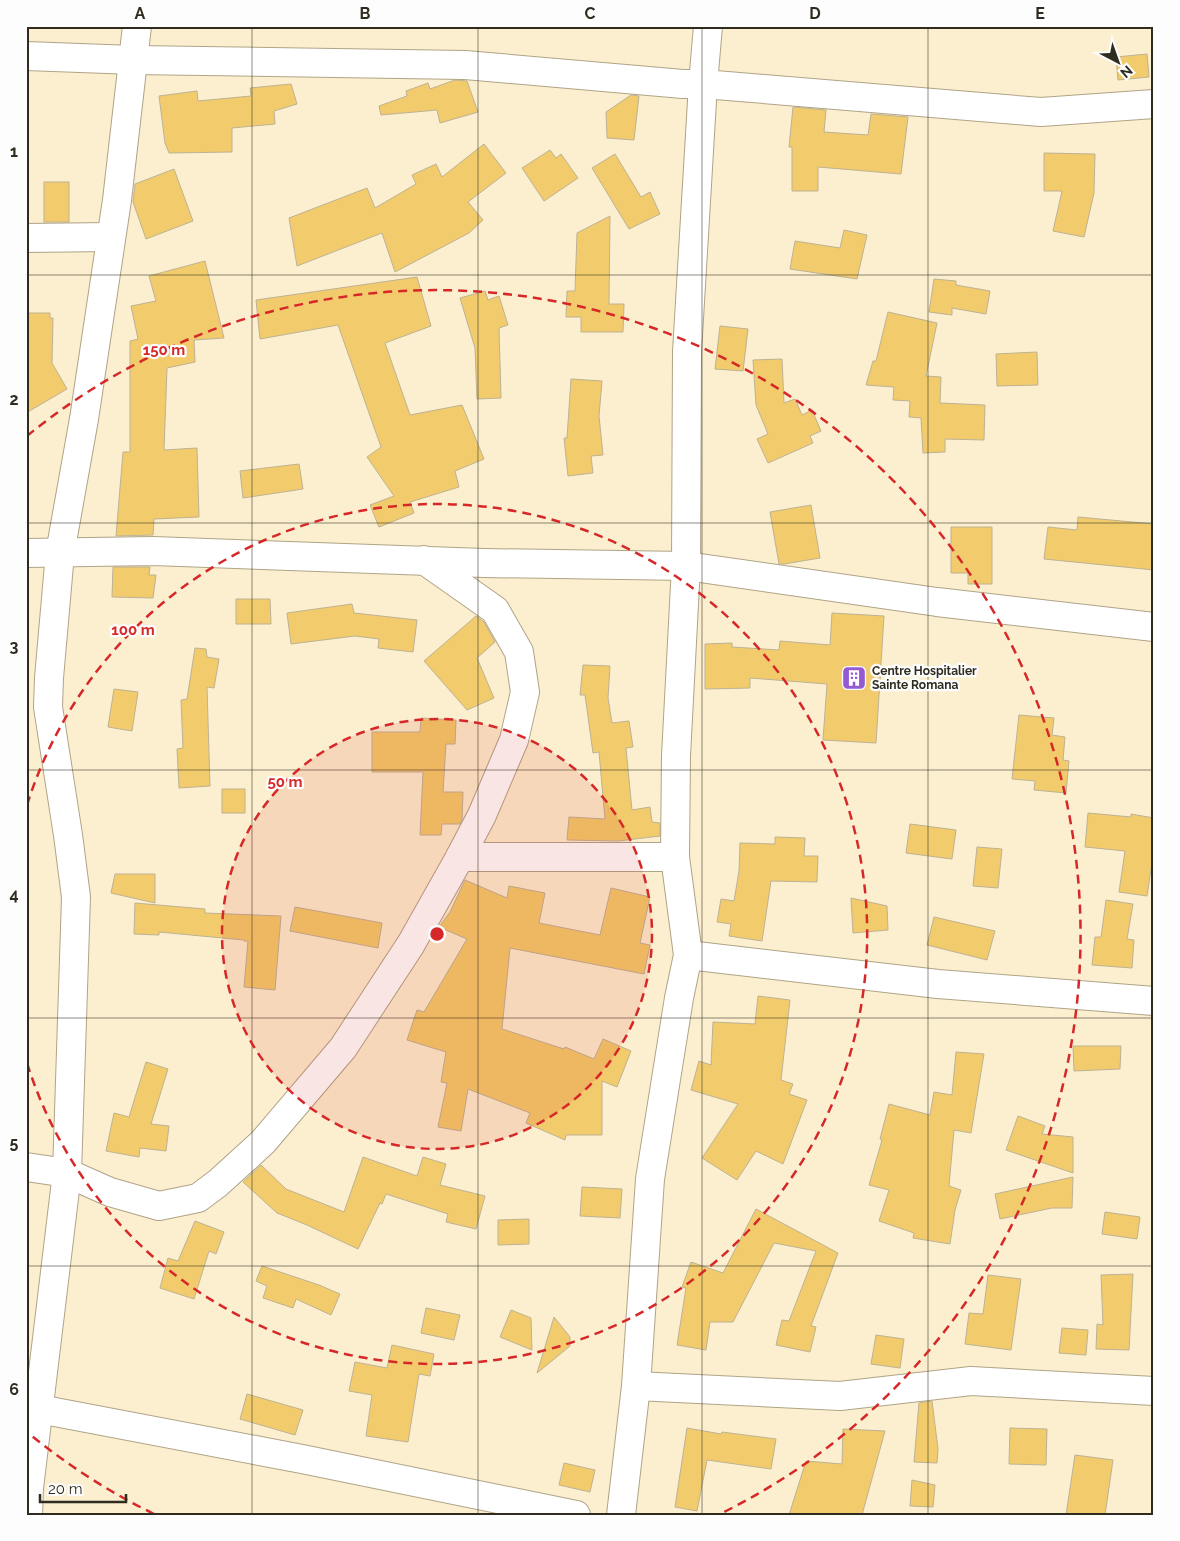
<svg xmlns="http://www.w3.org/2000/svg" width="1180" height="1541" viewBox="0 0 1180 1541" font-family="Raleway,sans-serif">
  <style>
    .building { fill: #f2cc6c; stroke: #beb294 }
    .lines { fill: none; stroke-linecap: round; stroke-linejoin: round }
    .minor-casing { stroke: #b0a487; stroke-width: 30 }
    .minor { stroke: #fff; stroke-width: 28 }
    .grid { fill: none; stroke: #2f2b1f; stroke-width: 1; stroke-opacity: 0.55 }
    .ring { fill: none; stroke: #d62828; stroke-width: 2.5; stroke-dasharray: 9 6 }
    .labels { text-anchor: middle; stroke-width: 4.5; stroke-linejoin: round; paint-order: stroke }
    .poi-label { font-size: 12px; font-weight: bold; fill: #2f2b1f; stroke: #fdfdfd; text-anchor: start }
    .centre { fill: #d62828; stroke: #fdfdfd; stroke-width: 2.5 }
    .ring-label { font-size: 15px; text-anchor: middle; font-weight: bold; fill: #d62828; stroke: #fdfdfd; stroke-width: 4.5; stroke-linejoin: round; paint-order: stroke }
    .neatline { fill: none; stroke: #2f2b1f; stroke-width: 2 }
    .grid-label { font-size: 16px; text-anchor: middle; font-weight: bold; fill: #2f2b1f }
  </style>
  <rect width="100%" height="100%" fill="#fbefcf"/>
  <g class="building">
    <path d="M 1147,54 L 1149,77 L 1118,80 L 1116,57 Z"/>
    <path d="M 455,80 L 467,81 L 478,112 L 440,123 L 437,110 L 381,115 L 379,106 L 407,96 L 406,91 L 428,83 L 430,89 Z"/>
    <path d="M 291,84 L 297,104 L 274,111 L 275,124 L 232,128 L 232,152 L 169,153 L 165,143 L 159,96 L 197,91 L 198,101 L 251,96 L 250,88 Z"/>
    <path d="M 631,95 L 639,96 L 634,140 L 607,138 L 606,112 Z"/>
    <path d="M 793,107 L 826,110 L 824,132 L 868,135 L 871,114 L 908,117 L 901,174 L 818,167 L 818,191 L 792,191 L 792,147 L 789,147 Z"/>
    <path d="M 484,144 L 506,173 L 468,202 L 483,220 L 469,233 L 395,272 L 382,233 L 297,266 L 289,218 L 367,188 L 375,208 L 416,184 L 412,175 L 436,164 L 442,177 Z"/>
    <path d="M 550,150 L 556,158 L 561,154 L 578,178 L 544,201 L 522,168 Z"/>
    <path d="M 1044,153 L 1095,154 L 1094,193 L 1084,237 L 1053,231 L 1062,191 L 1044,191 Z"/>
    <path d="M 615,154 L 641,197 L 650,192 L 660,214 L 629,229 L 592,168 Z"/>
    <path d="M 174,169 L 193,221 L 146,239 L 133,202 L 135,184 Z"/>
    <rect x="44" y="182" width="25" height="40"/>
    <path d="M 610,216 L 609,304 L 624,304 L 623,332 L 581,332 L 581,317 L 566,317 L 567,291 L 575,291 L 577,233 Z"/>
    <path d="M 844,230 L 867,235 L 857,279 L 790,269 L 795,241 L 840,248 Z"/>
    <path d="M 205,261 L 224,338 L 194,340 L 195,362 L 167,368 L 164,450 L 197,448 L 199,517 L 154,519 L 153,535 L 116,536 L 123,452 L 130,452 L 130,341 L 138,339 L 131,306 L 156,301 L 149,276 Z"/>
    <path d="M 417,277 L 431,326 L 385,343 L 410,415 L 462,405 L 484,459 L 455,471 L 459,487 L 410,502 L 414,513 L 379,527 L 370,505 L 394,496 L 367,457 L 381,447 L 338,325 L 260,339 L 256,300 Z"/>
    <path d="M 934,279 L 956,281 L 956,285 L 990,291 L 986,314 L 952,308 L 952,315 L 929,312 Z"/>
    <path d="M 485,291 L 488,300 L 499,296 L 508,325 L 499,328 L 501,398 L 477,399 L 475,348 L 460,298 Z"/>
    <path d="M 888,312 L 937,323 L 926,376 L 941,377 L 940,403 L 985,405 L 984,440 L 945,439 L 945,452 L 923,453 L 921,418 L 909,417 L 910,401 L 893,400 L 894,387 L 866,385 L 873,361 L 876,361 Z"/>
    <path d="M 26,313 L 50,313 L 50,318 L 53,318 L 52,363 L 67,389 L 26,413 Z"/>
    <path d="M 720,326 L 748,329 L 743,371 L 715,369 Z"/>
    <path d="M 1037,352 L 1038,385 L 997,386 L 996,354 Z"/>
    <path d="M 782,359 L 784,403 L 795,399 L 802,415 L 812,410 L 821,431 L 810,436 L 813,443 L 768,463 L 757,439 L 768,434 L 756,405 L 753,360 Z"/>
    <path d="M 571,379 L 602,381 L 599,416 L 603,455 L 591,456 L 593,473 L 568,476 L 564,438 L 567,438 Z"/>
    <path d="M 299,464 L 303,489 L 243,498 L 240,471 Z"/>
    <path d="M 811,505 L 820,558 L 784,564 L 779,564 L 770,512 Z"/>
    <path d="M 1078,517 L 1154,524 L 1154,570 L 1044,559 L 1048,527 L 1077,530 Z"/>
    <path d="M 951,527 L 992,527 L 992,584 L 968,584 L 968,573 L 951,573 Z"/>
    <path d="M 113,567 L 150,567 L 149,575 L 156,575 L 153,598 L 112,597 Z"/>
    <path d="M 236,599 L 270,599 L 271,624 L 236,624 Z"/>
    <path d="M 352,604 L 354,613 L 417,620 L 413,652 L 378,648 L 379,639 L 355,636 L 291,644 L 287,613 Z"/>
    <path d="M 832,613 L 884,616 L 876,743 L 823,740 L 827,684 L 750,678 L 750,688 L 705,689 L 705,644 L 732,643 L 732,647 L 779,650 L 780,641 L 830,645 Z"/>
    <path d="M 476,616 L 484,622 L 495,642 L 477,658 L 494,698 L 467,710 L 424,661 Z"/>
    <path d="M 195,648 L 206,649 L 207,657 L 219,659 L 214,688 L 207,687 L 210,786 L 179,788 L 177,749 L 183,748 L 181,700 L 187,699 Z"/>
    <path d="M 583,665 L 610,666 L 608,698 L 612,723 L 629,721 L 633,747 L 626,748 L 632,810 L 650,807 L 652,822 L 660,823 L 660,836 L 618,841 L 567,840 L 569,817 L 605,819 L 599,752 L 593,753 L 585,695 L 580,695 Z"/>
    <path d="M 114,689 L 138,692 L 132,731 L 108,727 Z"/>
    <path d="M 1019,715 L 1054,718 L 1052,735 L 1065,737 L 1063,760 L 1069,761 L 1066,793 L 1034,790 L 1035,781 L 1012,779 Z"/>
    <path d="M 421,718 L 456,720 L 455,744 L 446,744 L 443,792 L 463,792 L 462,820 L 460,824 L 442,824 L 441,835 L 420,835 L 423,772 L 372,772 L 372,732 L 420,732 Z"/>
    <rect x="222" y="789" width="23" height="24"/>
    <path d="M 1088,813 L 1131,817 L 1131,814 L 1154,818 L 1154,849 L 1147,896 L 1119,892 L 1125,851 L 1085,847 Z"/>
    <path d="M 910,824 L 956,830 L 952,859 L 906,853 Z"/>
    <path d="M 775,837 L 805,838 L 804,856 L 818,856 L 817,882 L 771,881 L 762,941 L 729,936 L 731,924 L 717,922 L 721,899 L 734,901 L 739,871 L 740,843 L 775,844 Z"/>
    <path d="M 977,847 L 1002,849 L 998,888 L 973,886 Z"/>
    <path d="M 115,874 L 155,874 L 155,903 L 111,893 Z"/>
    <path d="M 465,880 L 507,898 L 509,886 L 545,893 L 539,923 L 600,935 L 611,888 L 650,897 L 640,943 L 650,945 L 644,974 L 510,948 L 502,1029 L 564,1049 L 565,1047 L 594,1059 L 603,1039 L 631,1051 L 617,1087 L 602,1081 L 602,1135 L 566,1135 L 565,1140 L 526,1123 L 530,1113 L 468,1089 L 461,1131 L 438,1127 L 447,1083 L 441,1082 L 446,1052 L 407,1040 L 417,1010 L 424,1012 L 467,939 L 439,927 L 450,912 Z"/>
    <path d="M 851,898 L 887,906 L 888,930 L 853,933 Z"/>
    <path d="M 1106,900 L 1133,904 L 1127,939 L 1134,940 L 1132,968 L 1092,965 L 1095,937 L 1101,937 Z"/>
    <path d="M 135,903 L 205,909 L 205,913 L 281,916 L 275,990 L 244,987 L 248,941 L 244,941 L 244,940 L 159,932 L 159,935 L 134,934 Z"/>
    <path d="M 295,907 L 382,923 L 378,948 L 290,931 Z"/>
    <path d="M 934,917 L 995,931 L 987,960 L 927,945 Z"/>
    <path d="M 758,996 L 790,1000 L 781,1080 L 793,1084 L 789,1094 L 807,1100 L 783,1164 L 756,1151 L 737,1180 L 702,1158 L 738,1104 L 691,1090 L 699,1061 L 711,1065 L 713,1022 L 755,1024 Z"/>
    <path d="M 1073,1046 L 1121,1046 L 1120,1069 L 1074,1071 Z"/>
    <path d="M 956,1052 L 984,1054 L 971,1133 L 954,1130 L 949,1186 L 961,1190 L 955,1210 L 950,1244 L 913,1238 L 914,1233 L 879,1221 L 889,1190 L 869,1185 L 882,1140 L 880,1139 L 889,1104 L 930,1115 L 934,1092 L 952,1095 Z"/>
    <path d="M 146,1062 L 168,1069 L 151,1124 L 169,1126 L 166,1151 L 140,1148 L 139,1157 L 106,1151 L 114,1113 L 129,1117 Z"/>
    <path d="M 1018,1116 L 1045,1126 L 1042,1134 L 1073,1137 L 1073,1173 L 1006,1150 Z"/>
    <path d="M 363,1157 L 417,1176 L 423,1157 L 446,1164 L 440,1185 L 485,1196 L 476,1229 L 446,1222 L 448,1214 L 386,1194 L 382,1204 L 380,1203 L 358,1249 L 307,1225 L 277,1213 L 243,1182 L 261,1165 L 286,1189 L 344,1212 Z"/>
    <path d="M 1073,1177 L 1072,1208 L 1052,1208 L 1000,1219 L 995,1194 Z"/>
    <path d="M 582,1187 L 622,1189 L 620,1218 L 580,1216 Z"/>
    <path d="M 756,1209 L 838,1253 L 811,1326 L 816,1327 L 810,1352 L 776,1345 L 782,1320 L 789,1321 L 816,1251 L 774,1243 L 733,1322 L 710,1322 L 706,1350 L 677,1345 L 686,1288 L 682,1287 L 691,1262 L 723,1273 Z"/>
    <path d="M 1105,1212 L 1140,1217 L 1137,1239 L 1102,1234 Z"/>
    <path d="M 529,1219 L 529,1244 L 498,1245 L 498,1220 Z"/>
    <path d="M 195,1221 L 224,1232 L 216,1254 L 209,1251 L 194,1299 L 160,1288 L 168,1258 L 178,1261 Z"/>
    <path d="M 262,1266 L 319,1285 L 340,1294 L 331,1315 L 296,1299 L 293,1308 L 263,1298 L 267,1286 L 256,1281 Z"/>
    <path d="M 1133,1274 L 1129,1350 L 1096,1349 L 1097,1324 L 1103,1325 L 1101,1275 Z"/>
    <path d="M 988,1275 L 1021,1279 L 1011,1350 L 965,1344 L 969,1313 L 983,1314 Z"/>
    <path d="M 426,1308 L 460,1315 L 454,1340 L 421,1333 Z"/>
    <path d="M 511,1310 L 531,1318 L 532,1350 L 500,1337 Z"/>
    <path d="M 554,1317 L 570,1337 L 570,1346 L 537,1373 Z"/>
    <path d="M 1062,1328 L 1088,1330 L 1086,1355 L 1059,1353 Z"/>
    <path d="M 876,1335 L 904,1339 L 900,1368 L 871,1364 Z"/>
    <path d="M 392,1345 L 434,1354 L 430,1376 L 419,1374 L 408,1442 L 366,1436 L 372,1395 L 349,1391 L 355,1362 L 387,1368 Z"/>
    <path d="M 247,1394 L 303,1410 L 295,1435 L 240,1419 Z"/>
    <path d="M 932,1401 L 938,1449 L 937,1463 L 914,1462 L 919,1403 Z"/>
    <path d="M 687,1428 L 721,1434 L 722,1432 L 776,1439 L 771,1469 L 707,1460 L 697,1511 L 675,1507 Z"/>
    <path d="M 1010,1428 L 1047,1429 L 1046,1465 L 1009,1464 Z"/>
    <path d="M 843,1429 L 885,1431 L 862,1515 L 789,1515 L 806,1461 L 842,1464 Z"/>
    <path d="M 1075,1455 L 1113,1460 L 1105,1515 L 1066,1515 Z"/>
    <path d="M 564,1463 L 595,1470 L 590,1492 L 559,1485 Z"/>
    <path d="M 912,1480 L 935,1485 L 933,1507 L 910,1506 Z"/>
  </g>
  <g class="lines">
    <defs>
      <g id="minor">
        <path d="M 26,56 L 134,60 L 465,65 L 683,84 L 703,84 L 1041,112 L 1154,104"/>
        <path d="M 26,238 L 111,237"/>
        <path d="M 26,553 L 153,551 L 484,563 L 686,566 L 937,602 L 1154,627"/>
        <path d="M 460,857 L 675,857"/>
        <path d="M 688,955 L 938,984 L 1154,1001"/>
        <path d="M 26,1167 L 67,1173 L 110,1192 L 159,1206 L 198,1198 L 218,1183 L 263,1142 L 343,1048 L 411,944 L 460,857 L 482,815 L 514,740 L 525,692 L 519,652 L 495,610 L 424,560"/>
        <path d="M 636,1386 L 840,1396 L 971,1381 L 1154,1391"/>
        <path d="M 39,1409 L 302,1459 L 576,1515"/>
        <path d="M 28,1515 L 29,1488 L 67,1173 L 74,959 L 76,897 L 68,835 L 48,707 L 49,678 L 60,553 L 84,419 L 117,200 L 137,26"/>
        <path d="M 621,1515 L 636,1386 L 650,1179 L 679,998 L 688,955 L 675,857 L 676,756 L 686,566 L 687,352 L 703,84 L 708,26"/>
      </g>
    </defs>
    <use href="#minor" class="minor-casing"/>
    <use href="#minor" class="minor"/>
  </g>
  <path class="grid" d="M 252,26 L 252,1515M 478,26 L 478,1515M 702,26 L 702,1515M 928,26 L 928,1515M 26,275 L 1154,275M 26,523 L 1154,523M 26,770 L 1154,770M 26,1018 L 1154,1018M 26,1266 L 1154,1266"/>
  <circle cx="437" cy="934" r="215" fill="#d62828" fill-opacity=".12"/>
  <g class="ring">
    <circle cx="437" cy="934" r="215"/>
    <path d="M27 805A430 430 0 1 1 27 1063"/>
    <path d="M154 1514A645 645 0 0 1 27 1432M27 436A645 645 0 1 1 720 1514"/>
  </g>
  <defs>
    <symbol id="building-square" viewBox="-11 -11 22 22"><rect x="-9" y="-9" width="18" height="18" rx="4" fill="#935ad2" stroke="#fdfdfd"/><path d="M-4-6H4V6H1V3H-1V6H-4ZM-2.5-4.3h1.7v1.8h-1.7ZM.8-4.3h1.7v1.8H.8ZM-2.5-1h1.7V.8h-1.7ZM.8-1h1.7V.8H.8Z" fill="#fff"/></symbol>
  </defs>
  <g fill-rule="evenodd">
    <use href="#building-square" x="840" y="664" width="28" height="28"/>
  </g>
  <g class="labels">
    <g class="poi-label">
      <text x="872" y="675">Centre Hospitalier<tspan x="872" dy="14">Sainte Romana</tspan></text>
    </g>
  </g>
  <circle cx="437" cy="934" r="8" class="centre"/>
  <g class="ring-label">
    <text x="164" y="355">150 m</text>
    <text x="133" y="635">100 m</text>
    <text x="285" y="787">50 m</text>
  </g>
  <rect width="1180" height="1541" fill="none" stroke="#fdfdfd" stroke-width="55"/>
  <g transform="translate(1118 62) rotate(139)" stroke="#fdfdfd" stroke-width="4" paint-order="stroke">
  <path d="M0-4L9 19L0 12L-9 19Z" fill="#2f2b1f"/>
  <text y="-8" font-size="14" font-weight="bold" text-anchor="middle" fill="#2f2b1f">N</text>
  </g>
  <path d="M40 1494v8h86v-8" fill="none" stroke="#2f2b1f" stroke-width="2.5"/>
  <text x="48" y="1494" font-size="15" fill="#2f2b1f" stroke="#fdfdfd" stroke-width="4" paint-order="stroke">20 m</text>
  <rect x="28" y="28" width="1124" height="1486" class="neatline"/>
  <g class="grid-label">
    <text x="140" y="19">A</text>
    <text x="365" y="19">B</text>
    <text x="590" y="19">C</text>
    <text x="815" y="19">D</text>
    <text x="1040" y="19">E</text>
    <text x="14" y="157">1</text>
    <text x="14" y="405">2</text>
    <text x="14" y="652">3</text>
    <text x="14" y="900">4</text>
    <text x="14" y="1148">5</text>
    <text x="14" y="1395">6</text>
  </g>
</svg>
